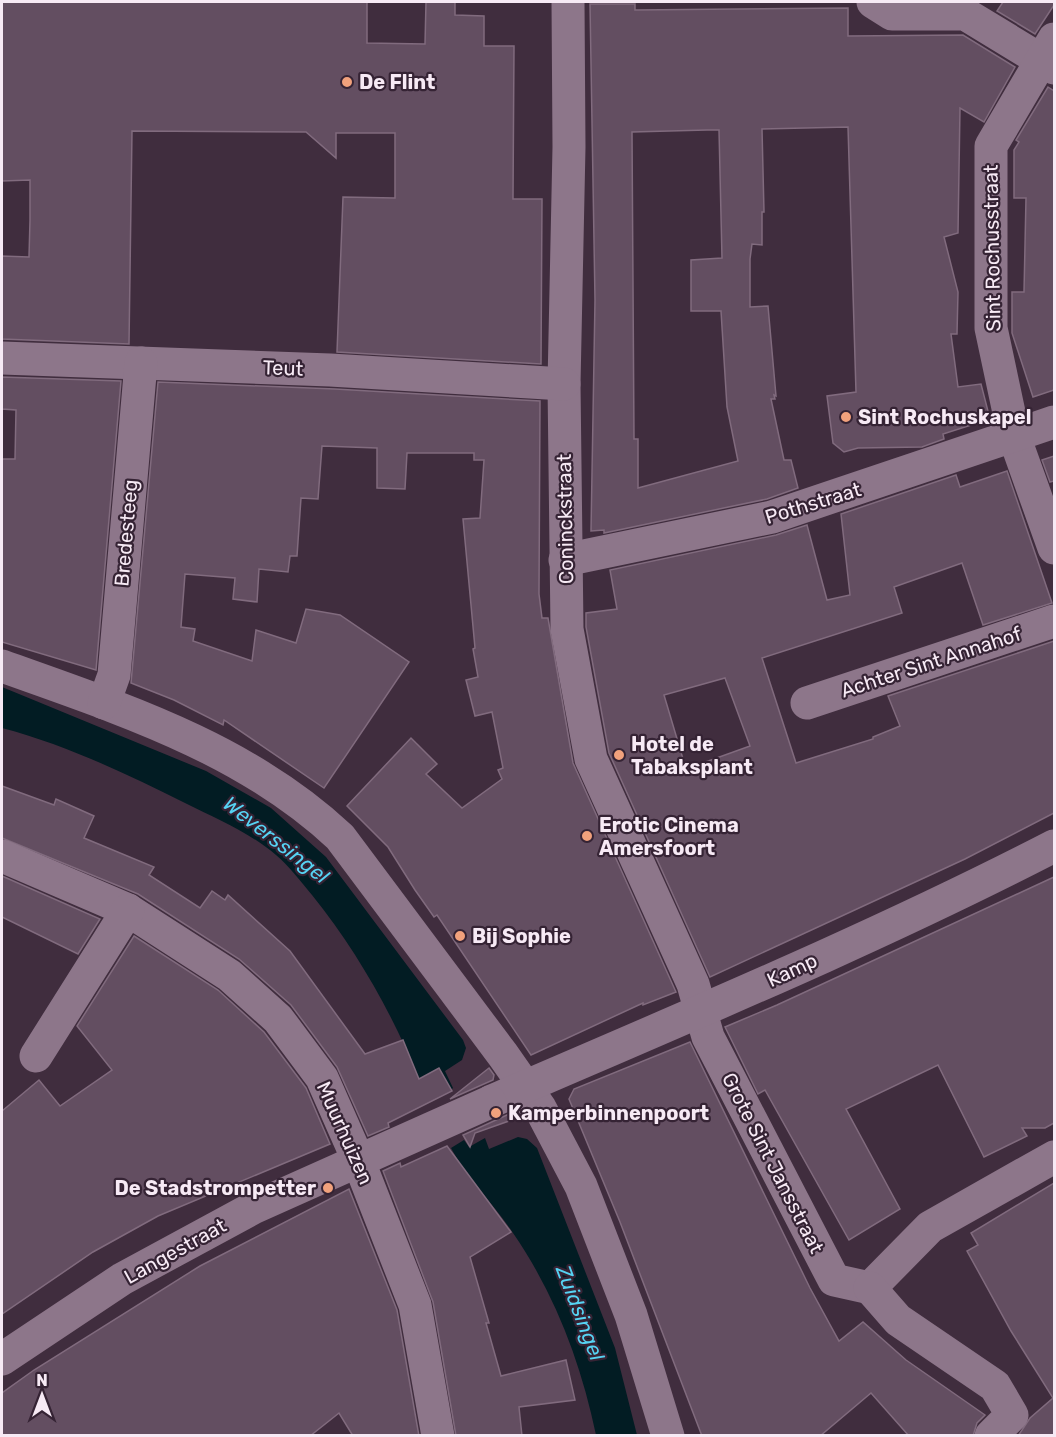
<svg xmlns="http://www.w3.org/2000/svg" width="1056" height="1437" viewBox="0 0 1056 1437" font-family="Rubik,sans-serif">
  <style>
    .water { fill: #021c23 }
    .building { fill: #634e61; stroke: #816b7e; stroke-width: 1.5; fill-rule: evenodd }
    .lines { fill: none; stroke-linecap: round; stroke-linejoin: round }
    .minor { stroke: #8d768a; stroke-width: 33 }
    .poi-dot { fill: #f1a17c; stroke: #352334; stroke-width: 2 }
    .labels { text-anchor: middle; stroke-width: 4.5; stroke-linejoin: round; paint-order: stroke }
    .poi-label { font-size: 20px; font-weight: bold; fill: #f7eaf5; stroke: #352334; text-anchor: start }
    .street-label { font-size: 20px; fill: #f7eaf5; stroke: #352334 }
    .water-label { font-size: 21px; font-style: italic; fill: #56d3f3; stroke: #352334 }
  </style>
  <rect width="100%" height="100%" fill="#402d3e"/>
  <g class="water">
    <path d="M 2,687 L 206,771 L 271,808 L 326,857 L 463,1040 L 466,1048 L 462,1060 L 445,1071 L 453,1088 L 451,1090 L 439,1068 L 419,1079 C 392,1013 357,951 312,895 C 301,882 289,866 276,855 C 249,832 217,819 185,803 C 125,773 66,745 2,728 Z"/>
    <path d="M 518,1137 L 527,1139 L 537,1148 L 615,1348 L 637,1435 L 596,1435 C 581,1363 555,1294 513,1233 C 493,1203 467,1179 451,1148 L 464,1140 L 469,1147 L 485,1138 L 489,1149 Z"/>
  </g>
  <g class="building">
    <path d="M 2,2 L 367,2 L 367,43 L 425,44 L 426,2 L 455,2 L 455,15 L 484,16 L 484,46 L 514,46 L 513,199 L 542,199 L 541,364 L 337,352 L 343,197 L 395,198 L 395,133 L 336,133 L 336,158 L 306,132 L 132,131 L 129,344 L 2,339 L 2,256 L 29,257 L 30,220 L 30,180 L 2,181 Z"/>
    <path d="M 1003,2 L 1054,2 L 1054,5 L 1035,34 L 997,11 Z"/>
    <path d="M 590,4 L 635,4 L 635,10 L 848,8 L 848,36 L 963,35 L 1015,67 L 984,122 L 960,108 L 958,233 L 944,237 L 958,292 L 957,334 L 951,334 L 958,387 L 981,384 L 990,419 L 943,434 L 944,439 L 922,447 L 858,448 L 844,452 L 833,443 L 827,396 L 856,392 L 848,127 L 762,129 L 764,212 L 762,212 L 762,245 L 752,244 L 750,259 L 750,307 L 768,306 L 776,396 L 774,395 L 775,399 L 771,399 L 784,460 L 791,460 L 798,488 L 767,499 L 604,533 L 604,530 L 591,531 L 595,300 ZM 707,130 L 719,130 L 722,258 L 691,260 L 691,311 L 721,311 L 727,407 L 738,461 L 638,488 L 638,439 L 634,439 L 632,132 Z"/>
    <path d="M 1048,87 L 1054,91 L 1054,390 L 1033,397 L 1012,333 L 1012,292 L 1024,292 L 1026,198 L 1014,198 L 1014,150 L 1019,142 L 1016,140 Z"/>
    <path d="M 2,377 L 121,381 L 96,670 L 2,642 L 2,459 L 15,459 L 16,410 L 2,409 Z"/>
    <path d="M 158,382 L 335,389 L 540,401 L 539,594 L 542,618 L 548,618 L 573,763 L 676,992 L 643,1005 L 643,1003 L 531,1055 L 437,915 L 434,917 L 415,890 L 388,847 L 347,806 L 411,738 L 437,764 L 426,774 L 462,808 L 502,779 L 498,770 L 503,768 L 492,712 L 475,716 L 466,680 L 478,677 L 473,649 L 475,648 L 463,519 L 480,518 L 484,460 L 474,460 L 474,453 L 407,453 L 405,489 L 377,488 L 377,448 L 322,446 L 318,499 L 301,498 L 297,556 L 290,556 L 288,572 L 259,569 L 257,602 L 233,599 L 235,578 L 185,574 L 181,627 L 195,629 L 193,641 L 252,661 L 256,630 L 296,643 L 306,609 L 340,615 L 409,662 L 324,788 L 224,720 L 223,725 L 174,700 L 131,683 Z"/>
    <path d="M 1054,456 L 1054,481 L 1050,482 L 1042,460 Z"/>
    <path d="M 1007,471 L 1052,603 L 983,625 L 962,563 L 894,587 L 902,613 L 762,658 L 796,763 L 873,739 L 873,737 L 900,726 L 888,696 L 1054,641 L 1054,813 L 965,859 L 710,977 L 609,753 L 586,627 L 586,613 L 617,609 L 610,570 L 776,535 L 807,525 L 827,600 L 850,595 L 841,514 L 956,475 L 960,487 ZM 725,678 L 750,746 L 686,769 L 664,695 Z"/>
    <path d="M 2,786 L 54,805 L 56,799 L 94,816 L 84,838 L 154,867 L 149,875 L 200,908 L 212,891 L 225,900 L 228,895 L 290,951 L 365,1054 L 403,1040 L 419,1079 L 439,1068 L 452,1091 L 388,1123 L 389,1127 L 368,1136 L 337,1067 L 291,1005 L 239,959 L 138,894 L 2,838 Z"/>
    <path d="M 2,876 L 100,919 L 78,954 L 2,917 Z"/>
    <path d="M 1054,877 L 1054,1123 L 1045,1128 L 1022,1128 L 1027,1136 L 984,1157 L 938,1065 L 846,1109 L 900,1209 L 849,1240 L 765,1090 L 758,1094 L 725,1027 L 777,1005 Z"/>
    <path d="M 134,936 L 218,990 L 264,1032 L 306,1088 L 330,1144 L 158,1216 L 93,1252 L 2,1314 L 2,1111 L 39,1080 L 60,1106 L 112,1070 L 77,1026 Z"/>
    <path d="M 690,1042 L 810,1288 L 839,1341 L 863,1322 L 906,1360 L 985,1415 L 977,1423 L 973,1436 L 909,1436 L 871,1393 L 820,1436 L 702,1436 L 620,1222 L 569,1099 L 574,1089 Z"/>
    <path d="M 489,1068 L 494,1075 L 493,1080 L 450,1099 Z"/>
    <path d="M 518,1110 L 523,1116 L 475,1133 L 470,1147 L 463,1135 Z"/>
    <path d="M 447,1146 L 511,1232 L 470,1257 L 489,1323 L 486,1323 L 501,1376 L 566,1360 L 575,1400 L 519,1407 L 522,1436 L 456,1436 L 433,1302 L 383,1171 L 400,1163 L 401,1167 Z"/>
    <path d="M 1054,1183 L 1054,1436 L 1018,1436 L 1030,1418 L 1053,1398 L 1011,1331 L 967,1251 L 978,1245 L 971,1233 Z"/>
    <path d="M 349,1189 L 397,1310 L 419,1436 L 353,1436 L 339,1413 L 310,1436 L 2,1436 L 2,1393 L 34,1370 L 200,1266 Z"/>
  </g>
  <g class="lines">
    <g class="minor">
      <path d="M 568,2 L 569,147 L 564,384 L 567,629 L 591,759 L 693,984 L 708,1037 L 834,1280 L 870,1288"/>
      <path d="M 873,2 L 892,14 L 965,14 L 1054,68"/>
      <path d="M 1054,39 L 991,146 L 991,328 L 1014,436 L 1054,548"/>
      <path d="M 2,358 L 330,370 L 564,384"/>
      <path d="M 565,560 L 772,517 L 1054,422"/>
      <path d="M 2,666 C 122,709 245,748 340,837 L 503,1055 L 540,1108 L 581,1186 L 631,1315 L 668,1436"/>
      <path d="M 104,703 L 114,675 L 141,363"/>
      <path d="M 807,703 L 1054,621"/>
      <path d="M 2,856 L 128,910 L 229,975 L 278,1019 L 322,1078 L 359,1162 L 415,1305 L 438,1436"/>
      <path d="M 36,1056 L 128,910"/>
      <path d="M 492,1101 C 681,1019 872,940 1054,846"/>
      <path d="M 870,1288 L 930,1227 L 1054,1157"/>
      <path d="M 870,1288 L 898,1320 L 995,1386 L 1012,1415 L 991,1436"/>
      <path d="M 2,1359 L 122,1279 L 253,1208 L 490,1102"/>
    </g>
  </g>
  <g class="poi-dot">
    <circle cx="347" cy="82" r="6"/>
    <circle cx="846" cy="417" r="6"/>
    <circle cx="619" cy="755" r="6"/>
    <circle cx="587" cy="836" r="6"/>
    <circle cx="460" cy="936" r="6"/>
    <circle cx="496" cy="1113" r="6"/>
    <circle cx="328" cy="1188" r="6"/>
  </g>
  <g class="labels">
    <g class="poi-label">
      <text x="359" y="89">De Flint</text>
      <text x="858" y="424">Sint Rochuskapel</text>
      <text x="631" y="751">Hotel de<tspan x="631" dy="23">Tabaksplant</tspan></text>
      <text x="599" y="832">Erotic Cinema<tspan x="599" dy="23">Amersfoort</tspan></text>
      <text x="472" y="943">Bij Sophie</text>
      <text x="508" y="1120">Kamperbinnenpoort</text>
      <text x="316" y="1195" text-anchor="end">De Stadstrompetter</text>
    </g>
    <g class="street-label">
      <text transform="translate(992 248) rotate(-91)" y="7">Sint Rochusstraat</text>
      <text transform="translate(283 368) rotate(2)" y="7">Teut</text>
      <text transform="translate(813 503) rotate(-17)" y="7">Pothstraat</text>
      <text transform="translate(565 519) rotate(-91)" y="7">Coninckstraat</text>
      <text transform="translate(126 533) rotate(-85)" y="7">Bredesteeg</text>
      <text transform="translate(931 662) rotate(-18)" y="7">Achter Sint Annahof</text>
      <text transform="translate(792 970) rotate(-25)" y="7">Kamp</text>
      <text transform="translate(345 1133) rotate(66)" y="7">Muurhuizen</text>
      <text transform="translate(773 1163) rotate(63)" y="7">Grote Sint Jansstraat</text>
      <text transform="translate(175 1251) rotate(-29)" y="7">Langestraat</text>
    </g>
    <g class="water-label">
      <text transform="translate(276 840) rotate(38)" y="7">Weverssingel</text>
      <text transform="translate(580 1313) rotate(69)" y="7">Zuidsingel</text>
    </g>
  </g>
  <rect width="1056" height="1437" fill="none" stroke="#f7eaf5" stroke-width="6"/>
  <g transform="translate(42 1395)" stroke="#352334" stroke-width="4.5" paint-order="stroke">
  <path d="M0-4.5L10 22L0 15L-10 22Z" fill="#f7eaf5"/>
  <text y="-9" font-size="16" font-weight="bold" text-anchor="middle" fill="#f7eaf5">N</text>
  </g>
</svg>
